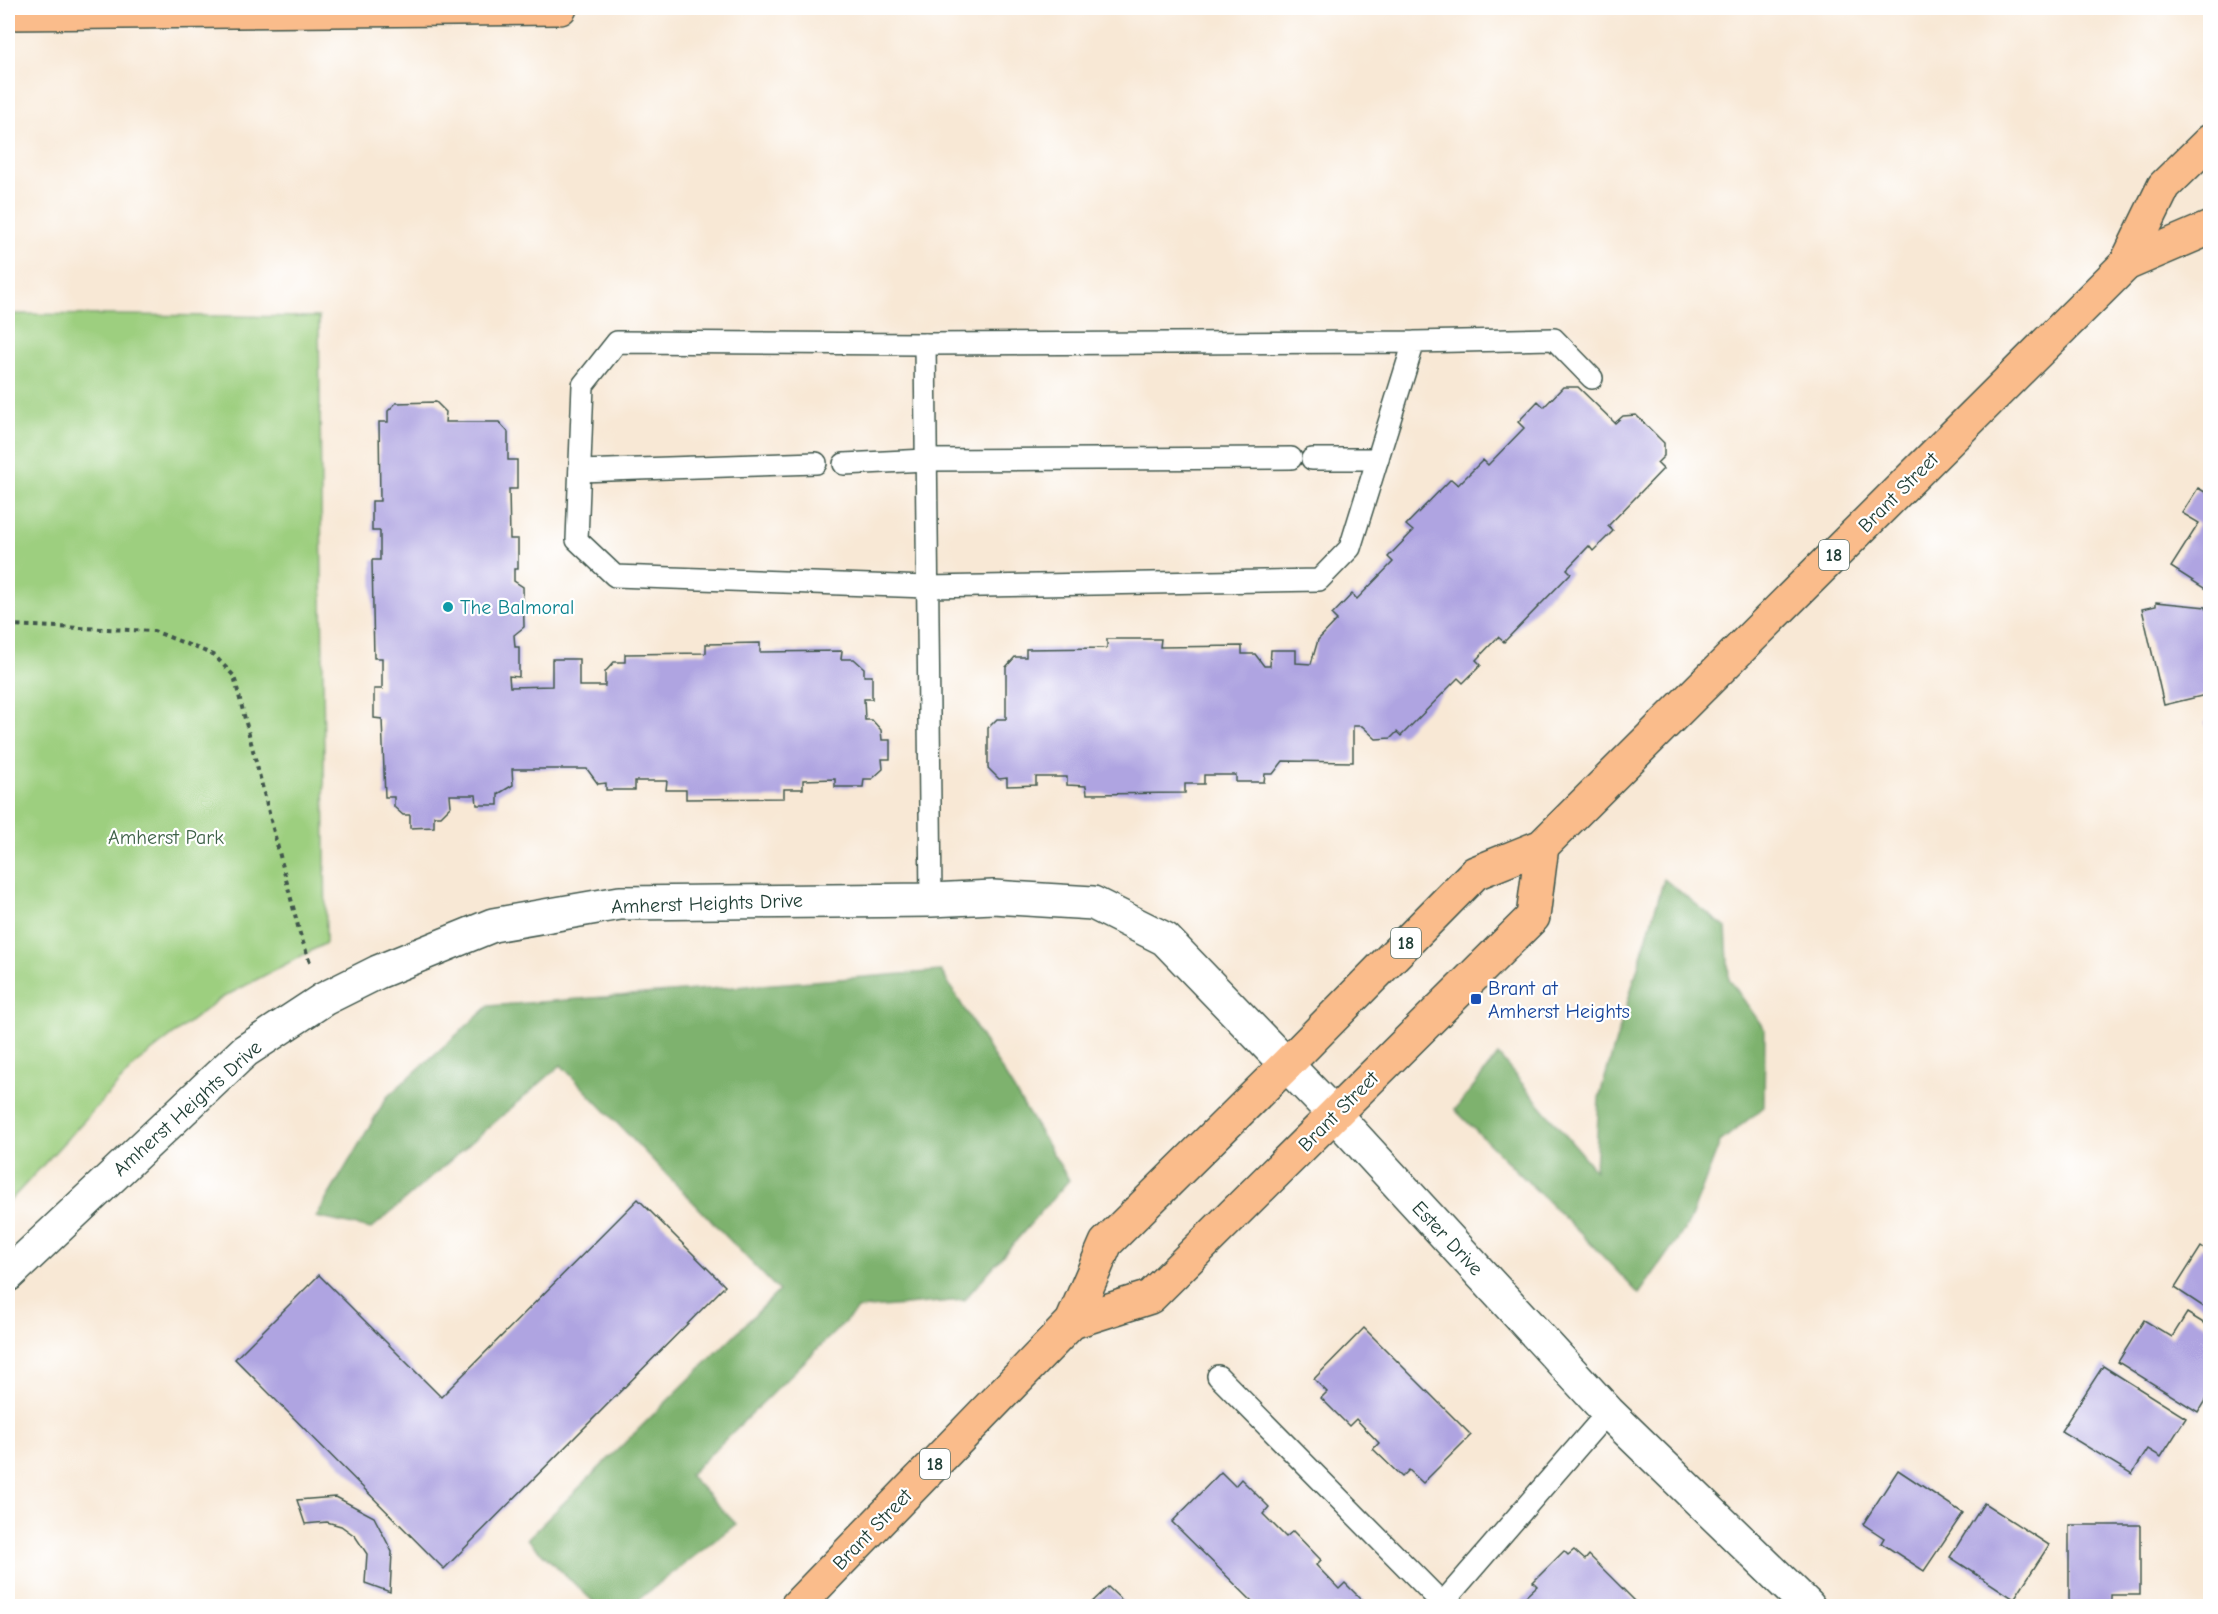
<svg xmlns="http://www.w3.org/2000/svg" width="2218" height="1614" viewBox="0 0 2218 1614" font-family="'Comic Neue',sans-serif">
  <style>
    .green { fill: #9dcf7f; stroke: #5e865a; stroke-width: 1.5 }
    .forest { fill: #7eb26e; stroke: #4e7851; stroke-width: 1.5 }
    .building { fill: #afa4e1 }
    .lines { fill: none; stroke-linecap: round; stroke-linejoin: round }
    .service-casing { stroke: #40574c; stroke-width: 24 }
    .minor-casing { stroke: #40574c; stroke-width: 36 }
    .primary-casing { stroke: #40574c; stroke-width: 36 }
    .motorway-casing { stroke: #40574c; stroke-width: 36 }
    .path { stroke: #40574c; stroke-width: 4; stroke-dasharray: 4.5 4.5; stroke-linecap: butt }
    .service { stroke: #fff; stroke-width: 21 }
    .minor { stroke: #fff; stroke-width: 33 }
    .primary { stroke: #fabc8b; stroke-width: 33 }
    .motorway { stroke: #fabc8b; stroke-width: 33 }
    .culture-dot { fill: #0f9aa8; stroke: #fff; stroke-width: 2 }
    .transit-dot { fill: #1a4fb4; stroke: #fff; stroke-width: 2 }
    .labels { text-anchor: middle; stroke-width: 4.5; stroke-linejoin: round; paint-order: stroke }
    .shield { fill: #fff; stroke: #627771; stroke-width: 1.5 }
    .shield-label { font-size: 18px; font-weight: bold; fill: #1f3d34 }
    .street-label { font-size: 20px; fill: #1f3d34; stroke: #fff }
    .culture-label { font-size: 20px; fill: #0d838f; stroke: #fff; text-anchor: start }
    .park-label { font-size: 20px; fill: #3e6247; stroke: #fff }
    .transit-label { font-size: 20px; fill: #164399; stroke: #fff; text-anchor: start }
  </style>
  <rect width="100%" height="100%" fill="#fff"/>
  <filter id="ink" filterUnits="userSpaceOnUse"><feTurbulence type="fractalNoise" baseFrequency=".0167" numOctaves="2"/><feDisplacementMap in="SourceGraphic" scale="12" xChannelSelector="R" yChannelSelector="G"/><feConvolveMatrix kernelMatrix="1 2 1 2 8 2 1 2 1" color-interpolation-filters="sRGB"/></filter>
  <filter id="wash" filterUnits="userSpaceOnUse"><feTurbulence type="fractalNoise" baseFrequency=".008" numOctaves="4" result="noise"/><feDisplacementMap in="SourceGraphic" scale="24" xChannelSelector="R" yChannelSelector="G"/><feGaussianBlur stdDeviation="1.35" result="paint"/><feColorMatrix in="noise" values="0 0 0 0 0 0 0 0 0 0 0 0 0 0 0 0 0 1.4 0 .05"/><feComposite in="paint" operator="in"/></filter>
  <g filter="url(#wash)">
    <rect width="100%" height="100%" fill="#f8e8d5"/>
    <path class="green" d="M 8,314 L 319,317 L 326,943 L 218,1000 L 137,1063 L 8,1203 Z"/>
    <g class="forest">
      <path d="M 1664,879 L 1726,928 L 1729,979 L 1765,1030 L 1764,1107 L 1720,1142 L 1689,1223 L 1639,1294 L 1592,1245 L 1455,1110 L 1498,1055 L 1595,1170 L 1599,1098 Z"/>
      <path d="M 941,971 L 1069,1180 L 964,1300 L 858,1309 L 689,1475 L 736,1524 L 630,1606 L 598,1606 L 527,1539 L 779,1291 L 561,1065 L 371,1229 L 316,1217 L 387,1097 L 489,1006 Z"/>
    </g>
    <g id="blocks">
      <g class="building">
        <path d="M 1563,387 L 1578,387 L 1615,423 L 1623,416 L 1636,415 L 1664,443 L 1664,456 L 1657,463 L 1663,469 L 1608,526 L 1613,531 L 1593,551 L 1589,546 L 1567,569 L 1571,573 L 1504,642 L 1498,637 L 1476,660 L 1481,665 L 1463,683 L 1458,678 L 1401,736 L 1397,732 L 1391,738 L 1376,739 L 1362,726 L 1353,726 L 1353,762 L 1283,761 L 1273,774 L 1265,774 L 1264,782 L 1236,782 L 1236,775 L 1204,775 L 1204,784 L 1185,784 L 1185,793 L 1087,794 L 1086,786 L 1067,785 L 1067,777 L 1036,777 L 1036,785 L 1007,786 L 1007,778 L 999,779 L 988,768 L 988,728 L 997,719 L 1006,719 L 1006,667 L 1015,657 L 1026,657 L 1026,649 L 1107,648 L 1107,639 L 1161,639 L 1160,647 L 1242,646 L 1242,654 L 1255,654 L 1264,666 L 1270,666 L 1271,650 L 1296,650 L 1296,663 L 1311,664 L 1318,640 L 1337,620 L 1332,615 L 1352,594 L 1357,599 L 1393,562 L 1388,557 L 1413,531 L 1406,525 L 1451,479 L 1458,485 L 1483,460 L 1488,465 L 1524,428 L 1518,422 L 1538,401 L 1544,407 Z"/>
        <path d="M 436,402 L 446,412 L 445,422 L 499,422 L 508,432 L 508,460 L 517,460 L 517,489 L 509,489 L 510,539 L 518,539 L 518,569 L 514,569 L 514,581 L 523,587 L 524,627 L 514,635 L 515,647 L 519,647 L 519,677 L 509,676 L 510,687 L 552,686 L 552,659 L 579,659 L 579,686 L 605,686 L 605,672 L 614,662 L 625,662 L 625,654 L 706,653 L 706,644 L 760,643 L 760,652 L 842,651 L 841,659 L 854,659 L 864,668 L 864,676 L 872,676 L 872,699 L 864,699 L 865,720 L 872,720 L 881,730 L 882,740 L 890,740 L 890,759 L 882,759 L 883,769 L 872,779 L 864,779 L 863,787 L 835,787 L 835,779 L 803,780 L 803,789 L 784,789 L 784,798 L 686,799 L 686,790 L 666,790 L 667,781 L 635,781 L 635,790 L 606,790 L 606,783 L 598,784 L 587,769 L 512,769 L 513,785 L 498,794 L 498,805 L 477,805 L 476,795 L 450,795 L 451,806 L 441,816 L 434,816 L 434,827 L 410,828 L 410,815 L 403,815 L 394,807 L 394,797 L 385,797 L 382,719 L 374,718 L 374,689 L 382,689 L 382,658 L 374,658 L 372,560 L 380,560 L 380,531 L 372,531 L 372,501 L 380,501 L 379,422 L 388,422 L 388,411 L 396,403 Z"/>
        <path d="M 2198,488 L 2210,495 L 2210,592 L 2171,567 L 2199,523 L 2182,513 Z"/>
        <path d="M 2156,602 L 2206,607 L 2210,626 L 2210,694 L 2164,705 L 2142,609 L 2156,606 Z"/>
        <path d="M 2210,720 L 2210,739 L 2205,722 Z"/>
        <path d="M 638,1199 L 725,1286 L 444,1569 L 235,1359 L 319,1275 L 441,1397 Z"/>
        <path d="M 2201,1247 L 2210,1253 L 2210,1311 L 2175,1288 Z"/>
        <path d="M 2187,1313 L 2210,1327 L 2210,1392 L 2198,1412 L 2118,1362 L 2144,1320 L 2172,1337 Z"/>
        <path d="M 1364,1328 L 1471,1435 L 1423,1483 L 1409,1470 L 1402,1477 L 1373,1449 L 1379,1443 L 1356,1419 L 1349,1426 L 1321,1398 L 1327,1392 L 1314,1379 Z"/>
        <path d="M 2103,1366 L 2186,1418 L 2161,1457 L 2148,1449 L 2132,1474 L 2061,1431 Z"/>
        <path d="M 1898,1470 L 1963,1513 L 1924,1571 L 1881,1543 L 1884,1538 L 1863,1524 Z"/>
        <path d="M 1221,1472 L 1235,1486 L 1241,1479 L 1269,1507 L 1263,1514 L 1286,1537 L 1293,1531 L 1321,1560 L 1316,1565 L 1339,1589 L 1345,1583 L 1368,1606 L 1257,1606 L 1172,1522 Z"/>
        <path d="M 336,1497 L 374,1517 L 392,1552 L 390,1592 L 365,1583 L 367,1554 L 355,1536 L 341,1526 L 327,1522 L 305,1524 L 297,1500 Z"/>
        <path d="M 1984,1503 L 2049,1545 L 2014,1599 L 1950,1557 Z"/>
        <path d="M 2069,1525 L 2140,1525 L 2140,1595 L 2111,1595 L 2111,1604 L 2069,1604 Z"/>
        <path d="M 1574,1550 L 1585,1560 L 1589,1555 L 1640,1606 L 1515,1606 L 1537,1586 L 1533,1582 L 1564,1551 L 1568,1555 Z"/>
        <path d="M 1108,1587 L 1128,1606 L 1088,1606 Z"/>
      </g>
    </g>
  </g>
  <g filter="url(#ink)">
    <use href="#blocks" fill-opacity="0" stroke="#40574c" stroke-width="1.5"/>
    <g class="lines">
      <defs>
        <g id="service">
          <path d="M 1414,342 L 925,344 L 617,342 L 583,385 L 577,540 L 615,576 L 927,587 L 1319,580 L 1350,548 L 1414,342 L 1554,339 L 1592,378"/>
          <path d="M 925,344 L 931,900"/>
          <path d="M 1312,459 L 1378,459"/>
          <path d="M 844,464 L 926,460 L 1291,458"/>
          <path d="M 580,471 L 816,463"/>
          <path d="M 1218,1376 L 1442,1603"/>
          <path d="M 1440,1606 L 1608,1412"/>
        </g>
        <path id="minor" d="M 8,1275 L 245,1051 L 324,999 L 378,972 L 493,925 L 620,903 L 931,900 L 993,897 L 1093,903 L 1165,939 L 1334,1114 L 1608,1412 L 1808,1606"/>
        <g id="primary">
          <path d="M 2126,264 L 2210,228"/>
          <path d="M 1072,1322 L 1150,1297 L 1533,917 L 1542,846"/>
          <path d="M 797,1606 L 1072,1322 L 1106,1243 L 1287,1064 L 1475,873 L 1542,846 L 2126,264 L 2164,186 L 2210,141"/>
        </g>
        <path id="motorway" d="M 8,13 L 560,8"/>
      </defs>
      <use href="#service" class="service-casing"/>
      <use href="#minor" class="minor-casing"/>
      <use href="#primary" class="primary-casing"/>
      <use href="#motorway" class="motorway-casing"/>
      <path class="path" d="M 8,625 L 154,631 L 214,655 L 234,676 L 300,934 L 311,965"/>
      <use href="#service" class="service"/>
      <use href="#minor" class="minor"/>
      <use href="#primary" class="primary"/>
      <use href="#motorway" class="motorway"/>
    </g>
  </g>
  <circle class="culture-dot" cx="448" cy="607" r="6"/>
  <rect class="transit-dot" x="1470" y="993" width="12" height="12" rx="3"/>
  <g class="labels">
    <g class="shield">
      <rect x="1819" y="540" width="30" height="30" rx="4.5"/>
      <rect x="1391" y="928" width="30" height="30" rx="4.5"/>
      <rect x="920" y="1449" width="30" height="30" rx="4.5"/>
    </g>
    <g class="shield-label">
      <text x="1834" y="561">18</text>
      <text x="1406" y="949">18</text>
      <text x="935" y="1470">18</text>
    </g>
    <g class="street-label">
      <text transform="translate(1898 492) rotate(-45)" y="7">Brant Street</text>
      <text transform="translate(707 903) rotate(-2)" y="7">Amherst Heights Drive</text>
      <text transform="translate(187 1108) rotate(-42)" y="7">Amherst Heights Drive</text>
      <text transform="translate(1338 1111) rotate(-45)" y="7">Brant Street</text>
      <text transform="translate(1448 1238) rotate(47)" y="7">Ester Drive</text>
      <text transform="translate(872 1529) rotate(-46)" y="7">Brant Street</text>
    </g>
    <g class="culture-label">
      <text x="460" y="614">The Balmoral</text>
    </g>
    <g class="park-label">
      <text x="166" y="844">Amherst Park</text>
    </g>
    <g class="transit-label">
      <text x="1488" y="995">Brant at<tspan x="1488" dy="23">Amherst Heights</tspan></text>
    </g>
  </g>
  <rect width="2218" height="1614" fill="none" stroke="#fff" stroke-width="30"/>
</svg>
